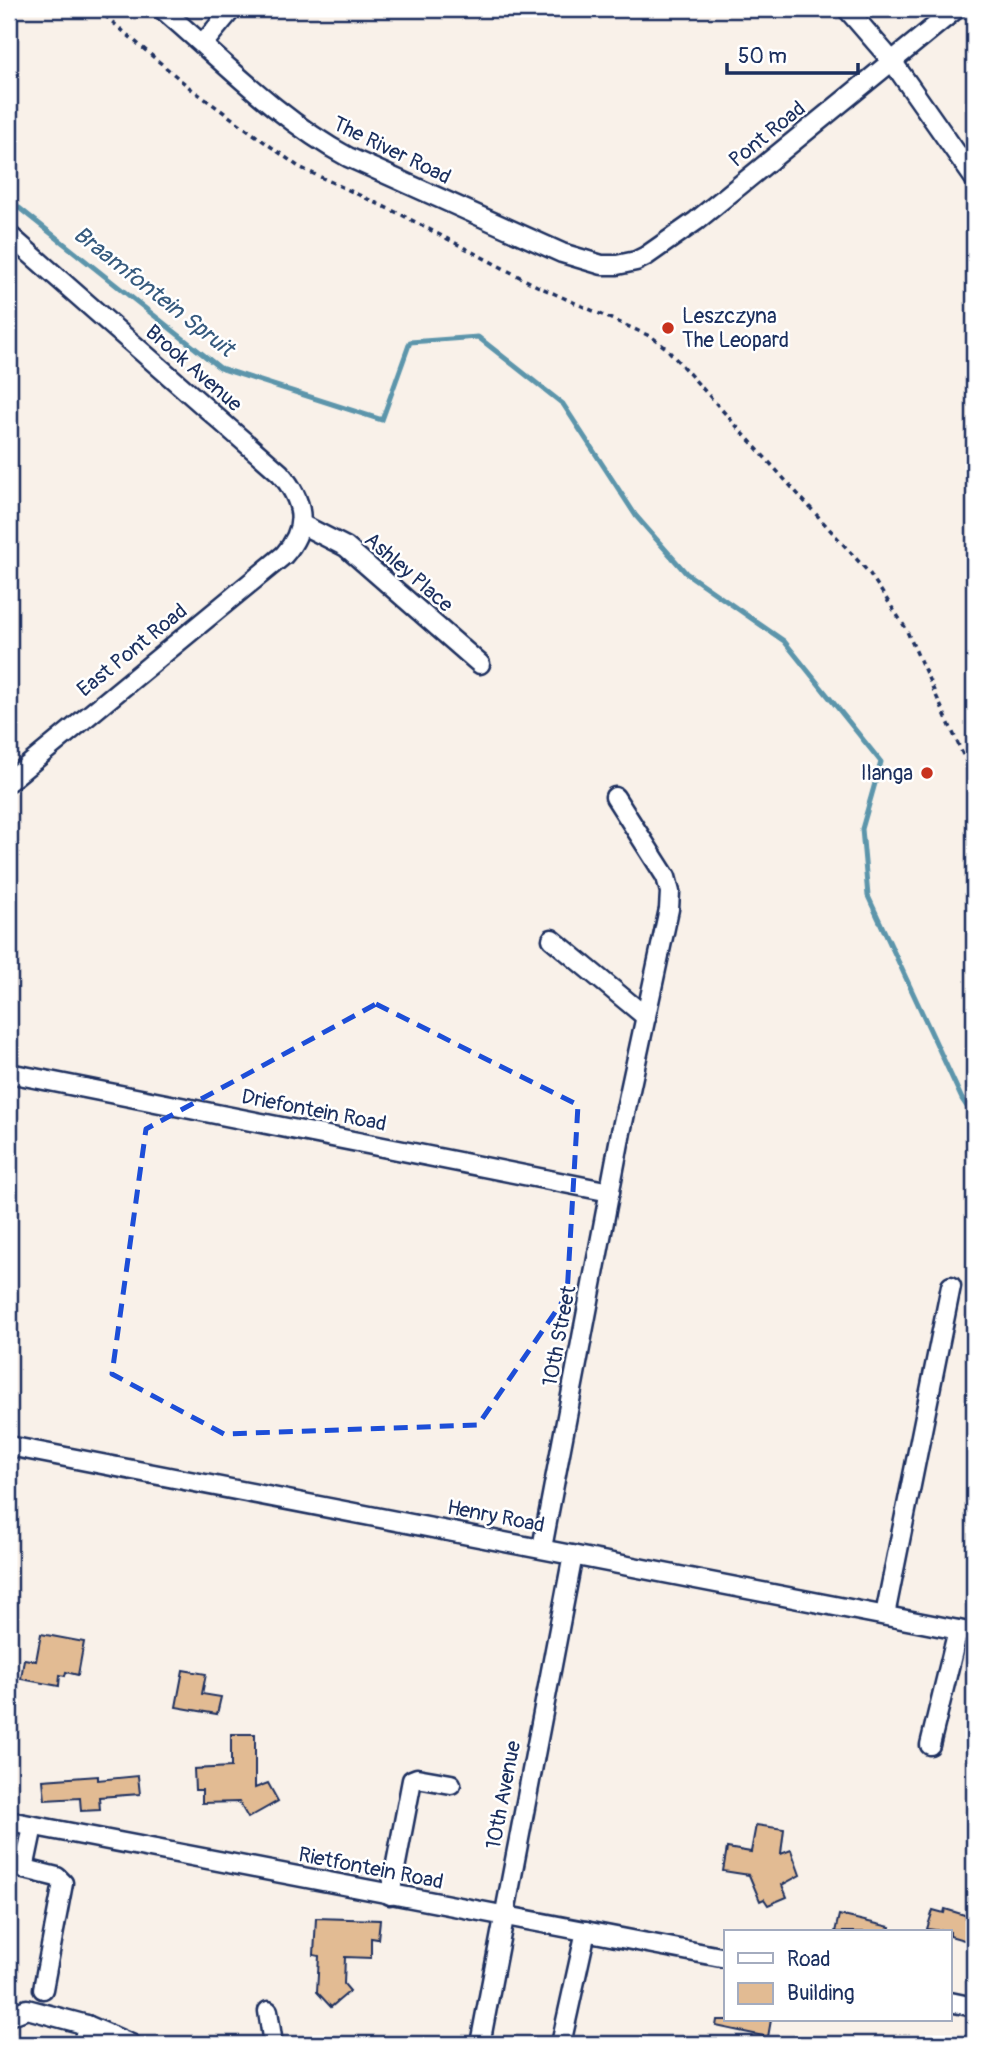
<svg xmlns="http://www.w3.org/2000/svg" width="983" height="2053" viewBox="0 0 983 2053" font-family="Pangolin,sans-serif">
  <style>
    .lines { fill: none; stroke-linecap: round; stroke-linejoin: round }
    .stream { stroke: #5c95ab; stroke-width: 5 }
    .building { fill: #e2bb93; stroke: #1b2f5e; stroke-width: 2 }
    .minor-casing { stroke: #1b2f5e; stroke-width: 23 }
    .path { stroke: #1b2f5e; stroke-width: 3.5; stroke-dasharray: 5 5; stroke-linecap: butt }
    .minor { stroke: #fff; stroke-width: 18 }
    .marked { fill: none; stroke: #1d4ed8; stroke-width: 5; stroke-dasharray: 14 9; stroke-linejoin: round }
    .poi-dot { fill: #c8321e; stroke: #fff; stroke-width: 2.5 }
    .labels { text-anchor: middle; stroke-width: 5; stroke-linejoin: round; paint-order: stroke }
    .street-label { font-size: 21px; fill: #1b2f5e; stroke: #fff }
    .poi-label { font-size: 21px; fill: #1b2f5e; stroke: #fff; text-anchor: start }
    .water-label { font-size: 23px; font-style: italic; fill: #365a7e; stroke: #fff }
  </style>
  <rect width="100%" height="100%" fill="#f9f1e9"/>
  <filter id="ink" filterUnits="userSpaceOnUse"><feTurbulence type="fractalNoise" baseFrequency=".0143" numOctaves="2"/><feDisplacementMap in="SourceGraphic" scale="14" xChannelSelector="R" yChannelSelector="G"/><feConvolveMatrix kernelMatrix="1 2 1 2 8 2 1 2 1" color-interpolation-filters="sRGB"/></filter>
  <g filter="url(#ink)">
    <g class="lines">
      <path class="stream" d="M 9,192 L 18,207 L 220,368 L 382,420 L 410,342 L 478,337 L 563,404 L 636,516 L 686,573 L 784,641 L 881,762 L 862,829 L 868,896 L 962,1099 L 974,1117"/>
    </g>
    <g class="building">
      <path d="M 41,1634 L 84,1642 L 78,1675 L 66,1672 L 65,1676 L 60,1675 L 59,1686 L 21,1679 L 24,1659 L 36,1661 Z"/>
      <path d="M 183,1670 L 206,1674 L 202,1694 L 221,1697 L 217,1714 L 176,1707 Z"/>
      <path d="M 231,1734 L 255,1734 L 255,1788 L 268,1783 L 278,1801 L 248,1818 L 239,1802 L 202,1803 L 202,1790 L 195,1790 L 194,1769 L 231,1767 Z"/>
      <path d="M 98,1776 L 98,1780 L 138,1776 L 140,1794 L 99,1797 L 100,1810 L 81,1811 L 80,1798 L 45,1800 L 43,1780 Z"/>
      <path d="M 756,1825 L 784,1829 L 781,1854 L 791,1850 L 800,1875 L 782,1885 L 787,1897 L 768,1905 L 764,1899 L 760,1901 L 749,1875 L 723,1871 L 727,1848 L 751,1852 Z"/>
      <path d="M 945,1909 L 971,1917 L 970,1921 L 974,1922 L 974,1943 L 950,1936 L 950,1932 L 927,1929 L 933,1910 L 944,1913 Z"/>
      <path d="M 839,1915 L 890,1927 L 889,1932 L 835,1932 Z"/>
      <path d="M 316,1918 L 380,1920 L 378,1939 L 371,1938 L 371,1958 L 345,1957 L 344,1984 L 350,1991 L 331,2007 L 317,1992 L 319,1956 L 314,1955 Z"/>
      <path d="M 717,2020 L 771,2020 L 768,2037 L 716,2026 Z"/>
    </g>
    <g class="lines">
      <defs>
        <g id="minor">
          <path d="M 162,9 C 222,60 278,119 348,157 L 562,253 L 602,265 L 617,265 L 636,261 L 646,256 L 696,221 L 956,9"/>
          <path d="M 847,9 L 892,61 L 974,178"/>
          <path d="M 203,44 L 232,9"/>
          <path d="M 9,235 L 280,473 C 303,500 310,526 284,555 L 9,781"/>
          <path d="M 301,524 L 346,547 L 480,664"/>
          <path d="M 552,939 L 646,1017"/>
          <path d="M 9,1073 L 610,1192"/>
          <path d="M 9,1446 L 974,1633"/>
          <path d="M 542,1548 L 621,1132 L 669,909 L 670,892 L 666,877 L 615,797"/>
          <path d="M 885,1615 L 951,1286"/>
          <path d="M 930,1745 L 958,1630"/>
          <path d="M 9,1821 L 726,1958"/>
          <path d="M 9,1865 L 57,1877 L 63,1883 L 43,1989"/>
          <path d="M 24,1869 L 33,1826"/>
          <path d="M 390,1895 L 412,1780 L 417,1778 L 451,1784"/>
          <path d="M 950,2002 L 974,2007"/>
          <path d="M 268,2011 L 273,2044"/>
          <path d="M 9,2016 L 27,2009 L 87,2025 L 131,2044"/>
          <path d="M 83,2044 L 87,2025"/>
          <path d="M 480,2044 L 573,1555"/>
          <path d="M 561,2044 L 586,1931"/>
        </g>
      </defs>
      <use href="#minor" class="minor-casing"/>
      <path class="path" d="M 97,9 L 190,88 L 299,167 L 402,215 L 537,286 L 652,337 L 666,348 L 870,574 L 905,627 L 974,779"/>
      <use href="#minor" class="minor"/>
    </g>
  </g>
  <path class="marked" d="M 376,1004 L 578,1105 L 567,1295 L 478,1425 L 224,1434 L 112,1374 L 146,1129 Z"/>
  <g class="poi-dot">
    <circle cx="668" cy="328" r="7"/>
    <circle cx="927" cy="773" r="7"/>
  </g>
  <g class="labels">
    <g class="street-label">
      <text transform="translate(767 134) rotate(-39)" y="7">Pont Road</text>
      <text transform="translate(392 150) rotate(26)" y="7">The River Road</text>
      <text transform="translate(194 368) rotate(41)" y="7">Brook Avenue</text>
      <text transform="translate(409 572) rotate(41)" y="7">Ashley Place</text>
      <text transform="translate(132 650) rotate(-39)" y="7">East Pont Road</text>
      <text transform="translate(314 1110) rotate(11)" y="7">Driefontein Road</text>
      <text transform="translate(559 1336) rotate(-79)" y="7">10th Street</text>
      <text transform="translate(496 1516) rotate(11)" y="7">Henry Road</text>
      <text transform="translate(503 1795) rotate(-79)" y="7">10th Avenue</text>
      <text transform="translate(371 1868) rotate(11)" y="7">Rietfontein Road</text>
    </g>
    <g class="poi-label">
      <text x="682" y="323">Leszczyna<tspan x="682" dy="24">The Leopard</tspan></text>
      <text x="913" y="780" text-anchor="end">Ilanga</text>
    </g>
    <g class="water-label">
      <text transform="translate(154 291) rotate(38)" y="8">Braamfontein Spruit</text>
    </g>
  </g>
  <rect width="983" height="2053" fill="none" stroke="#fff" stroke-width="35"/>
  <rect x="18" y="18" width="948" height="2018" fill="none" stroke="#1b2f5e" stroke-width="2.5" filter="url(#ink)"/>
  <rect x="724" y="1930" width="228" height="91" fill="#ffffff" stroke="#a4acbf" stroke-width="2"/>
  <rect x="738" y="1953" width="35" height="10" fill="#ffffff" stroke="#a4acbf" stroke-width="2"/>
  <text x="787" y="1966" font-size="21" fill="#1b2f5e">Road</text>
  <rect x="738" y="1983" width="35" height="21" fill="#e2bb93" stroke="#a4acbf" stroke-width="2"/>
  <text x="787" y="2000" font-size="21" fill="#1b2f5e">Building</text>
  <path d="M727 63v10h131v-10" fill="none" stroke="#1b2f5e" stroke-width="3.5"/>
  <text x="738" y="63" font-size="21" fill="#1b2f5e" stroke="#ffffff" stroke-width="5" paint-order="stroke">50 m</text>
</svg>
